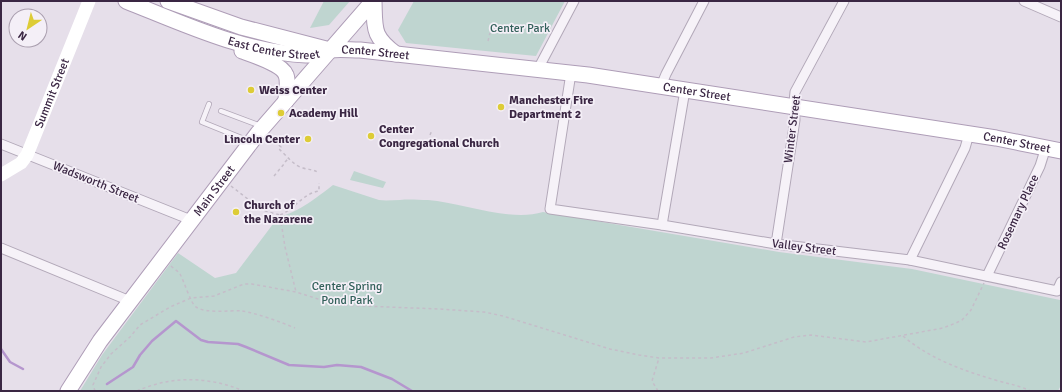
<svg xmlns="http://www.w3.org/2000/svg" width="1062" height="392" viewBox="0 0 1062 392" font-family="Signika,sans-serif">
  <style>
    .green { fill: #bfd5d0 }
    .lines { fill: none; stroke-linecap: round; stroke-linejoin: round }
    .stream { stroke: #b596ce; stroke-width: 2.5 }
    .lane-casing { stroke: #b2a8b8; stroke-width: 6 }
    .street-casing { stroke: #b2a8b8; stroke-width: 11 }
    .primary-casing { stroke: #ae9db7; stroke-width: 17 }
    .path { stroke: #c5bdc9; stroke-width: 1.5; stroke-dasharray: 3 3; stroke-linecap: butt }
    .lane { stroke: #f6f2f8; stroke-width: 4.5 }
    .street { stroke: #f6f2f8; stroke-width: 9 }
    .secondary { stroke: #fff; stroke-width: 13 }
    .primary { stroke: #fff; stroke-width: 15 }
    .poi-dot { fill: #ddcc36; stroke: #f4eff7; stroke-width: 1.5 }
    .labels { text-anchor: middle; stroke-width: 3.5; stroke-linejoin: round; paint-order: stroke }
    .park-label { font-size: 12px; fill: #32605a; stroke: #f4eff7 }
    .street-label { font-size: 12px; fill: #3a2643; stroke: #f4eff7 }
    .poi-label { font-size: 12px; font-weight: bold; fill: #3a2643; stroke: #f4eff7; text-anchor: start }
  </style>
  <rect width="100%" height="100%" fill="#e6dfea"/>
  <g class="green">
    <path d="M 324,1 L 350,1 L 329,25 L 310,28 Z"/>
    <path d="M 414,1 L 565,1 L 536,56 L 406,43 L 398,30 Z"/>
    <path d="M 354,171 L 386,182 L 383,188 L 350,180 Z"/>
    <path d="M 333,185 L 379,200 C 386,201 393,200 400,200 C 409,199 418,200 428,200 C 462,203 510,222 543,212 L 779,252 L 912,269 L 1060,300 L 1061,299 L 1061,385 L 1058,391 L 80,391 L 102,355 L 178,253 L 215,278 L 236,273 L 273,224 L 262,216 C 285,224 316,198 333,185 Z"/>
  </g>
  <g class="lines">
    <g class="stream">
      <path d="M 1,349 L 10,362 L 23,369"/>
      <path d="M 107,384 L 133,367 L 140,355 L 152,341 L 176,321 L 201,340 L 208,342 L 238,344 L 246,347 L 289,365 L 324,367 L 337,365 L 361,367 L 392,379 L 412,391"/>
    </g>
    <defs>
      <g id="lane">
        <path d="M 209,104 L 202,122 L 249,141"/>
        <path d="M 221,111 L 261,126"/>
      </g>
      <g id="street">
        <path d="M 1024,1 L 1061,17"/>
        <path d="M 538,69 L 574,1"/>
        <path d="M 571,73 L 550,209 L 662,225 L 776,244 L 910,260 L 1057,291 L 1061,282"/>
        <path d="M 661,86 L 666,74 L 704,1"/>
        <path d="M 1,144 L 191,220"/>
        <path d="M 662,225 L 685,90"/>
        <path d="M 776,244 L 795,120 L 794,102 L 795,92 L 844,1"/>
        <path d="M 1,248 L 130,301"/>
        <path d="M 910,260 L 965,148 L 969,134"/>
        <path d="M 987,276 L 1040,166 L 1046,147"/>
      </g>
      <g id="primary">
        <path id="s2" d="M 126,1 C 184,24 243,52 306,55 C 314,56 322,52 330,50 C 340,49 350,50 360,50 L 588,75 L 996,138 L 1061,151"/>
        <path d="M 168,1 L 241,27 L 330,50"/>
        <path d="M 374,1 C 375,29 372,36 396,54"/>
        <path d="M 242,51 C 253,55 282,64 286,75 C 289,82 286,93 286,101"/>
        <path id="s3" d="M 68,391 L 100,341 L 258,133 L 373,1"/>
      </g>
    </defs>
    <use href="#lane" class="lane-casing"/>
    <use href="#street" class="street-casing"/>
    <use href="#primary" class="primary-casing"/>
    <g class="path">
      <path d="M 488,41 L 490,33"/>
      <path d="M 430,135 L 432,130"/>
      <path d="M 270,137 L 281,147 L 279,149 C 286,155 294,166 303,168 C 309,170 313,169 319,173"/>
      <path d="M 285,162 L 288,159"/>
      <path d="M 274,176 L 284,164"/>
      <path d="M 231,186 L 262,210 L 280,215 L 285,247 L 296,292"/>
      <path d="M 280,215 C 295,209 302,194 319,191 L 319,183"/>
      <path d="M 171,266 C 174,269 178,271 180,274 C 184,281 191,304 196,307 C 207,314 229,310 242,311 C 256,313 281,322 295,328"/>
      <path d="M 903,336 C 930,359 962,370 995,380 C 1008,384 1019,385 1030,391"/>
      <path d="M 95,391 L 93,385 L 101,367 L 111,354 L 130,337 L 140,325 L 170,307 L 191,298 L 214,296 L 244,284 L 252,284 L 296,292 L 337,305 L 439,309 L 484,312 L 503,316 L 610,349 L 639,355 L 659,358 L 711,358 L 744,353 L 794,337 L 811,335 L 866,342 L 943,328 L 956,323 L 962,320 L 971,310 L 984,283"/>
      <path d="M 137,391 C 164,379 191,377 219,383 C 227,385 235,387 243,391"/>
      <path d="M 658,391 L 652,381 L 659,358"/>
    </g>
    <use href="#lane" class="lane"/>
    <use href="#street" class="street"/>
    <path class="secondary" id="s1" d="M 1,175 L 21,163 L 27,155 L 89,1"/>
    <use href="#primary" class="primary"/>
  </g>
  <g class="poi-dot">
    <circle cx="251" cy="90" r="4"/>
    <circle cx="501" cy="107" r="4"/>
    <circle cx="281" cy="113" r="4"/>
    <circle cx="371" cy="136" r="4"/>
    <circle cx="308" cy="139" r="4"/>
    <circle cx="236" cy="212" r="4"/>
  </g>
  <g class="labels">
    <g class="park-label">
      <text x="520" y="32">Center Park</text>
      <text x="347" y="290">Center Spring<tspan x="347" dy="14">Pond Park</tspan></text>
    </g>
    <g class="street-label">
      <text dy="4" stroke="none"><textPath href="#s2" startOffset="156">East Center Street</textPath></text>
      <text dy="4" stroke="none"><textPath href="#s2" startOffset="259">Center Street</textPath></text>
      <text dy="4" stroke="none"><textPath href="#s2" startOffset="583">Center Street</textPath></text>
      <text dy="4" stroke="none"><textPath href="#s1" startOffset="100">Summit Street</textPath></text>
      <text transform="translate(792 129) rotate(-83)" y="4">Winter Street</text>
      <text dy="4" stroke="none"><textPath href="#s2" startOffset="907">Center Street</textPath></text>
      <text transform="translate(96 182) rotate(22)" y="4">Wadsworth Street</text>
      <text dy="4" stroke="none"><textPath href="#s3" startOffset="248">Main Street</textPath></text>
      <text transform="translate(1018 212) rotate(-65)" y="4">Rosemary Place</text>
      <text transform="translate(804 247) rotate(7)" y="4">Valley Street</text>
    </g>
    <g class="poi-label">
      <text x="259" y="94">Weiss Center</text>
      <text x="509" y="104">Manchester Fire<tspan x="509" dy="14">Department 2</tspan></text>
      <text x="289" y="117">Academy Hill</text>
      <text x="379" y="133">Center<tspan x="379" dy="14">Congregational Church</tspan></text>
      <text x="300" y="143" text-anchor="end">Lincoln Center</text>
      <text x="244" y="209">Church of<tspan x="244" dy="14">the Nazarene</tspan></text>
    </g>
  </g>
  <rect width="1062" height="392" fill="none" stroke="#3a2643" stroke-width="4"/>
  <g transform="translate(28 28) rotate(215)"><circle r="19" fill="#f4eff7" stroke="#aa9faf"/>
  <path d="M0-3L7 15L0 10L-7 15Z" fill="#ddcc36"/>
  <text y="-6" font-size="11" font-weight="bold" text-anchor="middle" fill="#3a2643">N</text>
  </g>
</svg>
